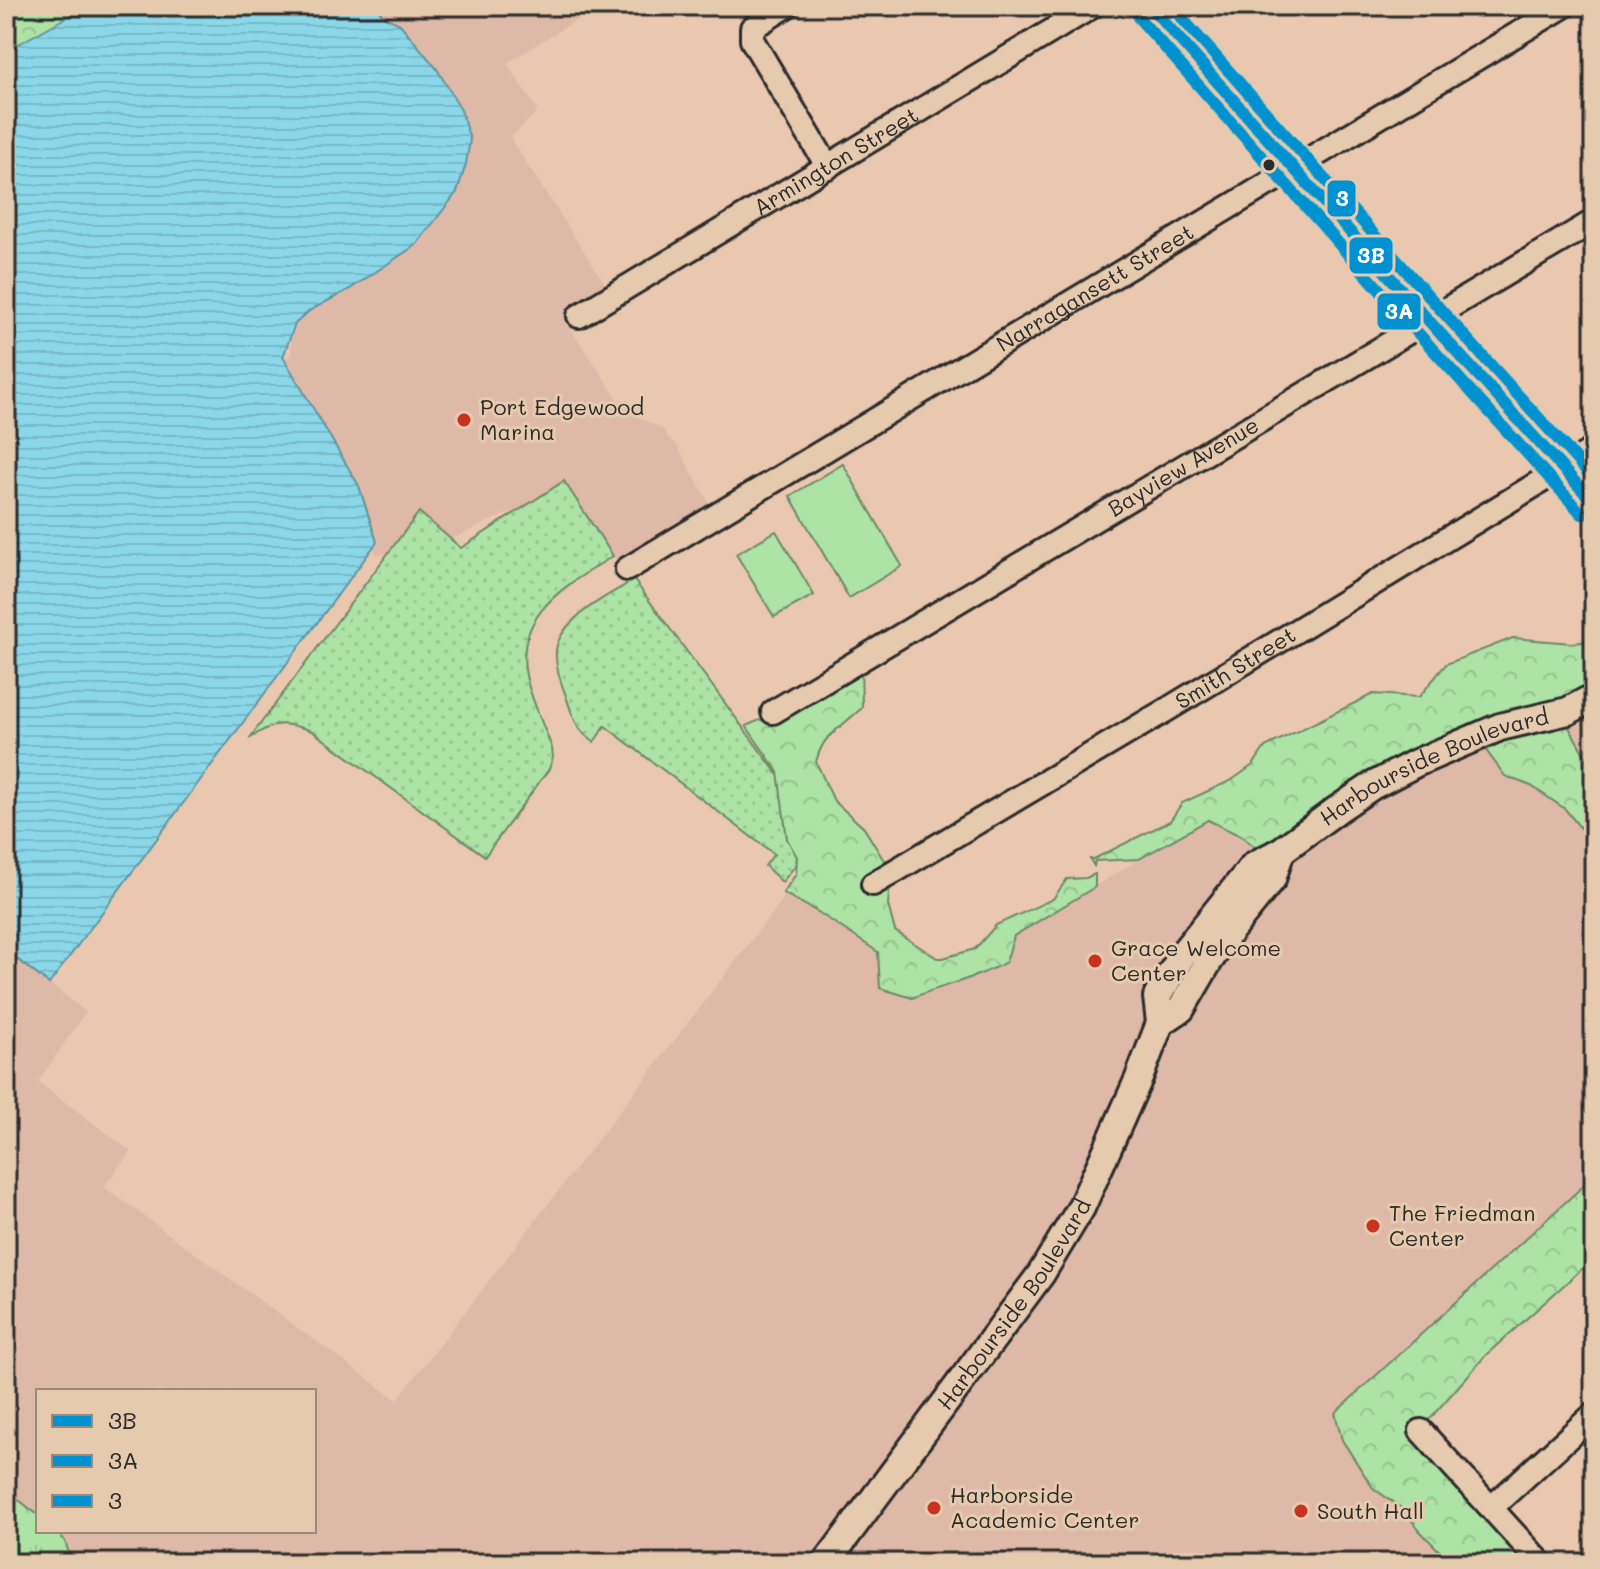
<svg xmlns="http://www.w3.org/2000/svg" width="1600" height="1569" viewBox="0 0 1600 1569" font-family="Mali,sans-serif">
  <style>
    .built { fill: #dfb9a7; fill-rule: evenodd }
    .grass { fill: url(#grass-dots); stroke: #6c8768; stroke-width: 2 }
    .forest { fill: url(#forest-crowns); stroke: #6c8768; stroke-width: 2 }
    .park { fill: url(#park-tufts); stroke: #6c8768; stroke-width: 2 }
    .pitch { fill: #ade3a5; stroke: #6c8768; stroke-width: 2 }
    .water { fill: url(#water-rules); stroke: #64929d; stroke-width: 2 }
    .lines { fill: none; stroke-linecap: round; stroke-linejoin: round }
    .minor-casing { stroke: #2b2b2b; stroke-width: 28 }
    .tertiary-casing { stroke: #2b2b2b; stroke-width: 32 }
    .primary-casing { stroke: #2b2b2b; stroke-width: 40 }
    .minor { stroke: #e5caad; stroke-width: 22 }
    .tertiary { stroke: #e5caad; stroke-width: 26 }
    .primary { stroke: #e5caad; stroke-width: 34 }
    .bus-1-casing { stroke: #e5caad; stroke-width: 18 }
    .bus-2-casing { stroke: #e5caad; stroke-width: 18 }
    .bus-3-casing { stroke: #e5caad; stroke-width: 18 }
    .bus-1 { stroke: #0092d0; stroke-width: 12 }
    .bus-2 { stroke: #0092d0; stroke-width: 12 }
    .bus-3 { stroke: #0092d0; stroke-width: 12 }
    .bus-dot { fill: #2b2b2b; stroke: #e5caad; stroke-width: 3 }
    .poi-dot { fill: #c8321e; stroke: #e5caad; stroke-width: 3 }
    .labels { text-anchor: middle; stroke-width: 6; stroke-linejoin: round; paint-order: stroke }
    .street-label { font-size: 22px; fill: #2b2b2b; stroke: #e5caad }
    .poi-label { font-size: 22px; fill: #2b2b2b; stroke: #e5caad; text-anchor: start }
    .line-badge { stroke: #e5caad; stroke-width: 3 }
    .badge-label { font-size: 22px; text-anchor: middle; font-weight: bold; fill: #fff }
  </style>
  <defs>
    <pattern id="grass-dots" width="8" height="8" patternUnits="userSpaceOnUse" patternTransform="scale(2)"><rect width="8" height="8" fill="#ade3a5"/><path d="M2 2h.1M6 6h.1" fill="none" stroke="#95c38e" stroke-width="1.8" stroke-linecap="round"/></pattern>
    <pattern id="forest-crowns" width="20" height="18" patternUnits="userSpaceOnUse" patternTransform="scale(2)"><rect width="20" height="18" fill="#ade3a5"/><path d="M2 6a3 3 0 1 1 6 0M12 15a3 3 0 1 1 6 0" fill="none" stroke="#95c38e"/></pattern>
    <pattern id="park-tufts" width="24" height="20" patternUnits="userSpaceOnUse" patternTransform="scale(2)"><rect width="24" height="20" fill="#ade3a5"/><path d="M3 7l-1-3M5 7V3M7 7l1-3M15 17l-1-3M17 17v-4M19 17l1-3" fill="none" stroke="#95c38e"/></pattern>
    <pattern id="water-rules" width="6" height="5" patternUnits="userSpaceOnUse" patternTransform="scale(2)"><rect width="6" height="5" fill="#8ad7e9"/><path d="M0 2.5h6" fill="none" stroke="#77b9c8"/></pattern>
  </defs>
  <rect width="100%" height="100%" fill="#eac8b0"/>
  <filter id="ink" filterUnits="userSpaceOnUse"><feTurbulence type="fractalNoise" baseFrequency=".0125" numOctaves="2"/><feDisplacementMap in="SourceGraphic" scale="16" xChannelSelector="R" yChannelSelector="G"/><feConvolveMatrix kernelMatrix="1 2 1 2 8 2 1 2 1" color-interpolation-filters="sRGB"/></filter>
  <g filter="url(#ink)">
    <g class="built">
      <path d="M 373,6 L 599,6 L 507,63 L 538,111 L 510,138 L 610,291 L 566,322 L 626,411 L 664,430 L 668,437 L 676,444 L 712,508 L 622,567 L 581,521 L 546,500 L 494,519 L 439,545 L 377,555 L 357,510 L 282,359 L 291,356 L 291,341 L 298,317 L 432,65 L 414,40 L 392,19 L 381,19 Z"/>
      <path d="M 1594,632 L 1594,1242 L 1401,1430 L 1517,1563 L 6,1563 L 6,973 L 17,958 L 86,1012 L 38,1082 L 131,1151 L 104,1187 L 397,1400 L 828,841 L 907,967 L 973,960 L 1240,798 ZM 38,1391 L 314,1391 L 314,1531 L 38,1531 Z"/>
    </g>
    <g class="grass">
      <path d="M 564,481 L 613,556 C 565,586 509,616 528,684 C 534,705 544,727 552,748 L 553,757 L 549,769 L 485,856 L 312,731 C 283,721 274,721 249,739 L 419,512 L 461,548 Z"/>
      <path d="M 634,580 L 821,833 L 782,882 L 765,866 L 774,854 L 605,726 L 594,742 C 576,731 572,714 566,696 C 560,681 552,657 558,642 C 569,614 609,595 634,580 Z"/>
    </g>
    <g class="forest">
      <path d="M 10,6 L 90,6 L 6,53 L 6,9 Z"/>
      <path d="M 1513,638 L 1572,643 L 1594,641 L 1594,700 L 1564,718 L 1594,772 L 1594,847 L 1587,836 L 1565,809 L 1531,786 L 1505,776 L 1479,741 L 1356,798 L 1274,861 L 1241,836 L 1208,820 L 1139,859 L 1095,861 L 1094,866 L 1090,859 L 1094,859 L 1170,821 L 1182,803 L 1232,780 L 1253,765 L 1265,747 L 1373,694 L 1419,697 L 1446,664 Z"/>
      <path d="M 861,660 L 862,708 L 835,731 L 835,732 C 824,738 819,751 816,762 L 834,801 L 864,828 L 883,859 L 892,862 L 888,905 L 895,931 L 937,958 L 943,958 L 975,949 L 996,925 L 1053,899 L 1067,879 L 1086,878 L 1095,874 L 1095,887 L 1014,936 L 1006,962 C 976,979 943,985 912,998 L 880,988 L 878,952 L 818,912 L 783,893 L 796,874 L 797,857 L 787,839 L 778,772 L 746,726 L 774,714 Z"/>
      <path d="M 1594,1176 L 1594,1258 L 1486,1355 L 1419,1431 L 1538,1563 L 1451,1563 L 1419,1530 L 1404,1510 L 1373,1488 L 1342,1440 L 1335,1413 Z"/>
    </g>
    <path class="park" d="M 6,1490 L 38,1515 L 38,1531 L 56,1531 L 65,1541 L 72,1563 L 6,1563 Z"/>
    <g class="pitch">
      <path d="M 843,464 L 902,566 L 849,598 L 790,496 Z"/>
      <path d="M 776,531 L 814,595 L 774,617 L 736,554 Z"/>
    </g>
    <path class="water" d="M 87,6 L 376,6 L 383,16 L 400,24 L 410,36 L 437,69 L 461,110 L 470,140 L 466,164 L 457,192 L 416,245 L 350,289 L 309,311 L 295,324 L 283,357 L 359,486 L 377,542 L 49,984 L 17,959 L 6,973 L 6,51 Z"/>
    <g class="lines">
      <defs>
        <g id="minor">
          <path d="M 787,6 L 752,28 L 752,40 L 828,167"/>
          <path id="s1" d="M 579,316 L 1093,6"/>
          <path id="s2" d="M 627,569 L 1564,6"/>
          <path id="s3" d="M 773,712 L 1594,221"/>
          <path id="s4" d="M 873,884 L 1173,706 L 1594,449"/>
          <path d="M 1421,1431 L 1541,1563"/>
          <path d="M 1492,1507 L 1594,1414"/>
        </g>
        <g id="tertiary">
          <path d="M 1160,1023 L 1181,1009 L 1209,961 L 1230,931 L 1272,879 L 1281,851"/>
          <path id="s5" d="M 826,1563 L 1041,1274 L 1081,1208 L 1139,1078 L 1160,1023 L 1157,997 L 1184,952 L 1254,865 L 1281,851 L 1338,809 L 1372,786 L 1416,763 L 1500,727 L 1568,711 L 1594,697"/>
        </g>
        <path id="primary" d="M 1150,6 L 1429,321 L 1594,503"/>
      </defs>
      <use href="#minor" class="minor-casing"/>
      <use href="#tertiary" class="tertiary-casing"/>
      <use href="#primary" class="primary-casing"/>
      <use href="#minor" class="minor"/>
      <use href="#tertiary" class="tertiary"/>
      <use href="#primary" class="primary"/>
      <defs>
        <path id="bus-1" d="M 1150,6 L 1429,321 L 1594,503"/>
        <path id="bus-2" d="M 1138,17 L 1417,332 L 1582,514"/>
        <path id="bus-3" d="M 1171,6 L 1441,310 L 1594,479"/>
      </defs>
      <use href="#bus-1" class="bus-1-casing"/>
      <use href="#bus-2" class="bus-2-casing"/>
      <use href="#bus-3" class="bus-3-casing"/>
      <use href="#bus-1" class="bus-1"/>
      <use href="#bus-2" class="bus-2"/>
      <use href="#bus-3" class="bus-3"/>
    </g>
  </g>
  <circle class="bus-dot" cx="1269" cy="165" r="7"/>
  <g class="poi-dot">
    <circle cx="464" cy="420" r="8"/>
    <circle cx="1095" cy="961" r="8"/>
    <circle cx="1373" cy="1226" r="8"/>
    <circle cx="934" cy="1508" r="8"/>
    <circle cx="1301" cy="1511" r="8"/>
  </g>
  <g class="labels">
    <g class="street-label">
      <text dy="8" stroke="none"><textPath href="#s1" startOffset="300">Armington Street</textPath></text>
      <text dy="8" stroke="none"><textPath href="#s2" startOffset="546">Narragansett Street</textPath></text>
      <text dy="8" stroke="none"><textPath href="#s3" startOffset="478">Bayview Avenue</textPath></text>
      <text dy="8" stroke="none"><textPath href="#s4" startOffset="422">Smith Street</textPath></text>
      <text dy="8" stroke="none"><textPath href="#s5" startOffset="1036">Harbourside Boulevard</textPath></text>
      <text dy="8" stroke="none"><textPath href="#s5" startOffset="320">Harbourside Boulevard</textPath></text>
    </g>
    <g class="poi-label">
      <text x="480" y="415">Port Edgewood<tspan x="480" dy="25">Marina</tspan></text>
      <text x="1111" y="956">Grace Welcome<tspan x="1111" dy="25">Center</tspan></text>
      <text x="1389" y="1221">The Friedman<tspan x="1389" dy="25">Center</tspan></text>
      <text x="950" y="1503">Harborside<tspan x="950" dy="25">Academic Center</tspan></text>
      <text x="1317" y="1519">South Hall</text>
    </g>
  </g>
  <g class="line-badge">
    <rect x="1326" y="179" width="31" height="39" rx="8" fill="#0092d0"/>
    <rect x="1348" y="236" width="46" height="39" rx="8" fill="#0092d0"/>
    <rect x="1376" y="292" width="46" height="39" rx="8" fill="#0092d0"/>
  </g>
  <g class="badge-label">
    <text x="1342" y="206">3</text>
    <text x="1371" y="263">3B</text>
    <text x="1399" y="319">3A</text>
  </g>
  <rect width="1600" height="1569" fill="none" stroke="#e5caad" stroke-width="32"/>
  <rect x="16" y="16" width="1568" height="1537" fill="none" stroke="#2b2b2b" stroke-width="3" filter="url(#ink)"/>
  <rect x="36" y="1389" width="280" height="144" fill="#e5caad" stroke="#9b8a79" stroke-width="2"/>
  <rect x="52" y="1415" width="40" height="12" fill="#0092d0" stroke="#9b8a79" stroke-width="2"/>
  <text x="108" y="1429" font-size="24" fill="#2b2b2b">3B</text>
  <rect x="52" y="1455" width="40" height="12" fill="#0092d0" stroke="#9b8a79" stroke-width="2"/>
  <text x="108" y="1469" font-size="24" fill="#2b2b2b">3A</text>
  <rect x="52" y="1495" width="40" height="12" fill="#0092d0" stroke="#9b8a79" stroke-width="2"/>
  <text x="108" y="1509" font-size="24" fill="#2b2b2b">3</text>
</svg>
